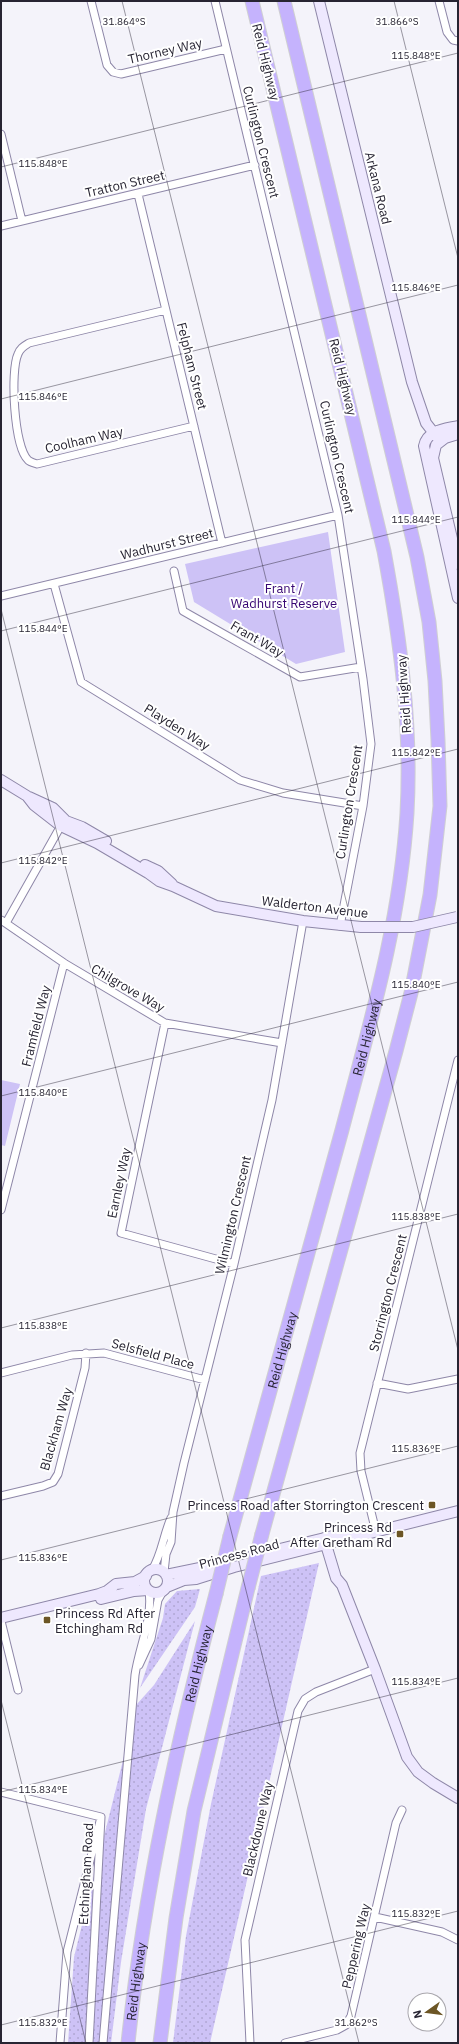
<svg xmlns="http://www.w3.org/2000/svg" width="459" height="2044" viewBox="0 0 459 2044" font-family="'IBM Plex Sans',sans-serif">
<defs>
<pattern id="grass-dots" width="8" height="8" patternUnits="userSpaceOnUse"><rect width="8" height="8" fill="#cdc2f6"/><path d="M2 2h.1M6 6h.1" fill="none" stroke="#b0a7d3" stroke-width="1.8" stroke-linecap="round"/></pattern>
</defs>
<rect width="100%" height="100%" fill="#f4f3fa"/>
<!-- grass -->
<path fill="url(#grass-dots)" d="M319,1563L210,2043H173L186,1936L211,1804L261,1576Z
M200,1589L195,1607L140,1688L163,1618L165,1604L177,1591Z
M195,1621L146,1809L121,1962L111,2043H68L74,1957L137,1704L154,1685Z"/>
<!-- green -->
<path fill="#cdc2f6" d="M328,532L345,652L296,664L194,602L185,564Z
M1,1080L20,1084L5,1146L1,1145Z"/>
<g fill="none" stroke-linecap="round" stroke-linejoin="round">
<!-- street casing -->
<g stroke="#8e87a8" stroke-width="9">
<path id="street" d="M91,1L107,65L113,72L121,74L226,49
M215,1L338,515L363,679L371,744L363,806L340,926
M439,1L447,32L453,40L458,41
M1,134L22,221
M138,194L222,543
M1,226L255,165
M166,310L29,343C24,346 20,348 18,354C10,371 14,447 28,460C30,462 34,463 37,464L194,426
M174,571L183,611L300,677L361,667
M54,584L81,682L240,780L283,793L363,806
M1,596L338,515
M1,920L64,963L165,1023L282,1043
M6,923L63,822
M165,1023L121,1233L234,1264
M1,1210L64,963
M1,1373L72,1355L104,1353L205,1380
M377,1383L408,1389L458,1379
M1,1496L43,1486L53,1482L58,1474L85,1368L86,1353
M376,1532L361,1471L360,1453L458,1060
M152,1570C162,1554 163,1536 171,1518
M164,1572L166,1554L171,1542L173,1512L184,1463L234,1264L272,1100L303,921
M1,1621L18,1690
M139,1665L151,1639L158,1600L163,1591
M1,1792L101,1817
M375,1917L442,1932L458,1940
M60,2043L67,1952L101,1817L89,2043
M103,2043L135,1675C139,1647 153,1619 149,1591
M250,2043L245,1940L298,1711L305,1699L316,1692L375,1669
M285,2043L337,2030L346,2025L351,2016L396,1823L402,1810"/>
</g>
<!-- secondary casing -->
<g stroke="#8e87a8" stroke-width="12">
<path id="secondary" d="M319,1L412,382L426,423L440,441
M458,426C445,429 427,430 424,446L458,598
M458,434L445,438L436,445L433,458L458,564
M1,780L27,796L34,805L61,826L97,843L148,873L159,881L173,886L216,906L303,921L361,927
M29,797L53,808L66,821L82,827L106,841
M145,865L158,871L172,884
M324,1538L336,1578L342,1585L375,1669L407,1757L418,1772L433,1783L458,1798
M252,1556L349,1532
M144 1581a12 12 0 1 1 24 0a12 12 0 1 1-24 0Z
M166,1575L229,1562
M167,1587L184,1580L196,1579L234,1567L458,1511
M101,1599L134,1591L148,1590
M1,1618L99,1594L107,1591L116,1584L135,1582L146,1576"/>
</g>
<!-- highway casing -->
<g stroke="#cfcfd2" stroke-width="15">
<g id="highway">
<path d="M262,1534L396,1051L411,993L430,895L440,806L438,740L435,681L429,622L417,557L284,1"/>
<path id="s1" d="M230,1536C268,1400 306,1265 342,1130C370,1023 400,924 407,813C412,725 400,638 384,551L252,1"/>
<path id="s2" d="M128,2043C144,1891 177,1742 216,1594"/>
<path d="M160,2043L176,1918L194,1811L248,1588"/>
</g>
</g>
<!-- street -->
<use href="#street" stroke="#fff" stroke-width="7"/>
<!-- secondary -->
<use href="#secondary" stroke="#eee8fe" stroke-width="10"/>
<!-- highway -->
<use href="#highway" stroke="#c5b3fd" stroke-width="13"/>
<!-- secondary-bridge casing -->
<g stroke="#8e87a8" stroke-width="12" stroke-linecap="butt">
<path id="secondary-bridge" d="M361,927H413L457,917"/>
</g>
<!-- highway-bridge casing -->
<g stroke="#cfcfd2" stroke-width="15" stroke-linecap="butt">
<path id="highway-bridge" d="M248,1588L262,1534
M216,1594L230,1536"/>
</g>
<!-- secondary-bridge -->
<use href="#secondary-bridge" stroke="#eee8fe" stroke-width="10"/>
<!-- highway-bridge -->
<use href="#highway-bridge" stroke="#c5b3fd" stroke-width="13"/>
</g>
<!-- ticks -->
<path fill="none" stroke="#272432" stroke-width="1" stroke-opacity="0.45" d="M122,1L458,1350M394,1L458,258M1,167L458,53M1,399L458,285M1,609L359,2043M1,631L458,517M1,863L458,749M1,1096L458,982M1,1328L458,1214M1,1560L458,1446M1,1700L86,2043M1,1792L458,1678M1,2025L458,1911"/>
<!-- markers -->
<g fill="#6c5625" stroke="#fff" stroke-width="1.5">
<rect x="428" y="1501" width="8" height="8" rx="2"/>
<rect x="396" y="1530" width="8" height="8" rx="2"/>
<rect x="43" y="1616" width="8" height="8" rx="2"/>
</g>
<g text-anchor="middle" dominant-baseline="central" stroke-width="4" stroke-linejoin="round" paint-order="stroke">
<!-- street labels -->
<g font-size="13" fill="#272432" stroke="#fff">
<text transform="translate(165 51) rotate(-13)">Thorney Way</text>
<text transform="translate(266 62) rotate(76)">Reid Highway</text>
<text transform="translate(261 142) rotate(76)">Curlington Crescent</text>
<text transform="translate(125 184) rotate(-13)">Tratton Street</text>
<text transform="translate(378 188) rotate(76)">Arkana Road</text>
<text transform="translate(192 366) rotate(76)">Felpham Street</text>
<text transform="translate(343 377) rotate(76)">Reid Highway</text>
<text transform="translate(84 440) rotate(-13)">Coolham Way</text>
<text transform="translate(337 457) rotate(77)">Curlington Crescent</text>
<text transform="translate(167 544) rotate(-14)">Wadhurst Street</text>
<text transform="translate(257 639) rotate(30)">Frant Way</text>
<text transform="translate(404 694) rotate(-94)">Reid Highway</text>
<text transform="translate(177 727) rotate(32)">Playden Way</text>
<text transform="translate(349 802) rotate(-81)">Curlington Crescent</text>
<text transform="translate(315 907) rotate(7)">Walderton Avenue</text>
<text transform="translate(128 988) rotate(30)">Chilgrove Way</text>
<text transform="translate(36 1026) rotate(-76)">Framfield Way</text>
<text stroke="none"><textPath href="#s1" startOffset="517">Reid Highway</textPath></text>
<text transform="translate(119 1183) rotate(-78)">Earnley Way</text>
<text transform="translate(233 1215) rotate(-77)">Wilmington Crescent</text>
<text transform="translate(388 1293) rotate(-76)">Storrington Crescent</text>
<text stroke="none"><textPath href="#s1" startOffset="193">Reid Highway</textPath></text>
<text transform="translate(153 1354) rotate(15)">Selsfield Place</text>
<text transform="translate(56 1429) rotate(-74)">Blackham Way</text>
<text transform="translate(239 1554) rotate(-15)">Princess Road</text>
<text stroke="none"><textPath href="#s2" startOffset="386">Reid Highway</textPath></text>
<text transform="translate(258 1829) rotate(-77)">Blackdoune Way</text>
<text transform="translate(86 1874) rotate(-87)">Etchingham Road</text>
<text transform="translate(356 1946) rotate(-77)">Peppering Way</text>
<text stroke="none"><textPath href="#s2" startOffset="62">Reid Highway</textPath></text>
</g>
<!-- park labels -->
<g font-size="13" fill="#380673" stroke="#fff">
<text x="284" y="588">Frant /<tspan x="284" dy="15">Wadhurst Reserve</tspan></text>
</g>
<!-- poi labels -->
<g font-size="13" fill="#272432" stroke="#fff" text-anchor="end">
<text x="424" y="1505">Princess Road after Storrington Crescent</text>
<text x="392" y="1527">Princess Rd<tspan x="392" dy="15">After Gretham Rd</tspan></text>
<text x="55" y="1613" text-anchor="start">Princess Rd After<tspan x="55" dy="15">Etchingham Rd</tspan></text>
</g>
</g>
<g font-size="10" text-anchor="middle" fill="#272432" stroke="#fff" stroke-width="4" stroke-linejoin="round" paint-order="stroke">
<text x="124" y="25">31.864°S</text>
<text x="397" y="25">31.866°S</text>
<text x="416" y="59">115.848°E</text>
<text x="43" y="167">115.848°E</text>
<text x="416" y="291">115.846°E</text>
<text x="43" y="400">115.846°E</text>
<text x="416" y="523">115.844°E</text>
<text x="43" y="632">115.844°E</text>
<text x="416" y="756">115.842°E</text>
<text x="43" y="864">115.842°E</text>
<text x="416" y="988">115.840°E</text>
<text x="43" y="1096">115.840°E</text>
<text x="416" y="1220">115.838°E</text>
<text x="43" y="1329">115.838°E</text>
<text x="416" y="1452">115.836°E</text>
<text x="43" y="1561">115.836°E</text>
<text x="416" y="1685">115.834°E</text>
<text x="43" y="1793">115.834°E</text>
<text x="416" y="1917">115.832°E</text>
<text x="43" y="2026">115.832°E</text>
<text x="356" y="2026">31.862°S</text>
</g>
<!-- border -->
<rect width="459" height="2044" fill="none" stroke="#272432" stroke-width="4"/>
<!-- north arrow -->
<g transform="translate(427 2012) rotate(256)"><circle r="19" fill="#ffffff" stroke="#a9a7ad"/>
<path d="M0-3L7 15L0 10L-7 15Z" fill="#6c5625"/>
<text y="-6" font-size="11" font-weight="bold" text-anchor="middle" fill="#272432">N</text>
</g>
</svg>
